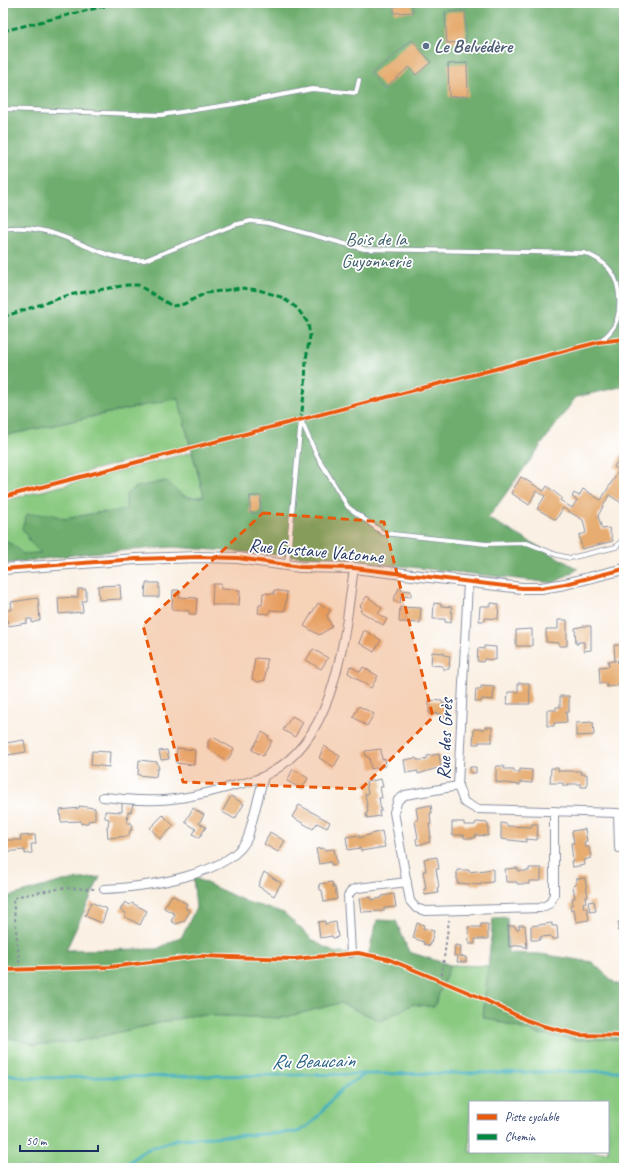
<svg xmlns="http://www.w3.org/2000/svg" width="627" height="1171" viewBox="0 0 627 1171" font-family="Caveat,sans-serif">
<rect width="100%" height="100%" fill="#fff"/>
<filter id="ink" filterUnits="userSpaceOnUse"><feTurbulence type="fractalNoise" baseFrequency=".025" numOctaves="2"/><feDisplacementMap in="SourceGraphic" scale="8" xChannelSelector="R" yChannelSelector="G"/><feConvolveMatrix kernelMatrix="1 2 1 2 8 2 1 2 1" color-interpolation-filters="sRGB"/></filter>
<filter id="wash" filterUnits="userSpaceOnUse"><feTurbulence type="fractalNoise" baseFrequency=".012" numOctaves="4" result="noise"/><feDisplacementMap in="SourceGraphic" scale="16" xChannelSelector="R" yChannelSelector="G"/><feGaussianBlur stdDeviation="0.9" result="paint"/><feColorMatrix in="noise" values="0 0 0 0 0 0 0 0 0 0 0 0 0 0 0 0 0 1.4 0 .05"/><feComposite in="paint" operator="in"/></filter>
<g filter="url(#wash)">
<rect width="100%" height="100%" fill="#faf0e3"/>
<!-- green -->
<path fill="#89c980" stroke="#527c6f" fill-rule="evenodd" d="M178,398L190,445L3,493V436Z
M192,452L204,496C183,500 181,494 166,481L137,487L127,494V509L109,514L103,512L90,514L66,519L50,514L31,543L41,553L23,554L15,546L3,544V501Z
M450,965L488,966L483,1017L539,1034L577,1040L624,1039V1168H3V1036L36,1045L80,1041L195,1015L282,1018L340,1003L381,1021L413,1004L434,1007ZM470,1102H608V1152H470Z"/>
<!-- forest -->
<path fill="#6ead6e" stroke="#446e66" d="M3,3H624V386L576,397L488,518L578,569L554,583L338,559L173,547L89,553L3,564V544L7,542L15,546L23,554L41,553L31,543L22,528L27,514H50L66,519L90,514L103,512L109,513L126,509V494L137,487L166,481C180,493 183,501 204,496L178,398L3,436Z
M100,877L66,950L157,949L182,936L196,908L193,877L247,902L284,913L314,941L333,952L368,956L377,920L396,921L409,952L450,965L434,1007L413,1004L381,1021L340,1003L282,1018L195,1015L80,1041L36,1045L3,1036V898L63,881Z
M507,917L508,953L540,954L592,962L616,984L624,985V1039L577,1040L539,1034L483,1017L493,918Z"/>
<g fill="none" stroke-linecap="round" stroke-linejoin="round">
<!-- stream -->
<path stroke="#41afbd" stroke-width="3" d="M3,1073L27,1078L624,1071
M123,1168L143,1151L177,1139L298,1132C318,1121 320,1112 335,1096C344,1086 355,1080 366,1074"/>
</g>
<g id="blocks">
<!-- building -->
<path fill="#e6ac6f" d="M412,3L413,12L394,13V5Z
M465,11L466,42L447,43L445,12Z
M412,40L431,62L416,75L409,67L385,88L372,74Z
M467,63L468,96L449,97L448,64Z
M624,450V471L620,477L624,479V501L623,504L609,495L598,516L602,529L609,528L613,541L582,549L579,535L586,533L583,520L563,508L556,520L537,509L545,496L536,491L529,505L511,493L521,477L544,491L547,486L562,498L560,500L572,508L577,500L572,497L574,493L579,496L583,489L601,500L619,470L614,467Z
M250,496H261L260,513H250Z
M146,583H159V597H145Z
M213,584H221V589L240,590L239,605H212Z
M120,585L121,599L99,600L98,586Z
M399,588H402L401,590L411,591V597L401,596L400,603L393,601Z
M78,589H86V601H82L83,612L59,614L58,598L78,597Z
M173,590H179V597L197,598L196,614H189V611L172,610Z
M274,590L287,592L285,611L270,610L269,614L258,613L259,605H262L263,593L274,594Z
M367,596L382,608L378,614L387,619L383,625L360,611L362,607L360,606Z
M38,598L40,620L32,623V619H27V623L8,626L6,610H12L11,602Z
M318,603L330,610L327,616L332,627L319,635L304,626Z
M434,603L441,604V606L452,607L451,623L445,622V619H433Z
M491,603L499,604L498,619L485,618V621H479L480,606H491Z
M400,607L421,608L420,623L399,622Z
M558,620H567V646H559V643L546,642V629H558Z
M584,626H591V650L584,651V642H578V644H576L575,628Z
M532,629V646H516V630Z
M364,630L381,640L374,652L359,643Z
M614,645H624V660H617L618,663H622L624,665V685L607,687L606,683L600,684L599,667L609,666L608,661H615Z
M484,646L496,647V660L484,659L483,662L477,661L478,648L484,649Z
M313,649L328,658L321,669L306,660Z
M432,652L444,653V655L450,656L449,669H443V666L431,665Z
M255,658L267,659L265,680L258,682L252,679Z
M350,666L360,672L363,667L378,676L371,688L348,673Z
M518,683H529L530,704H507L508,692H518Z
M481,686L494,687L493,700L482,699L481,702L475,701L476,689H481Z
M560,696H569V712H566L567,722L554,723V726H547V710H556V707H560Z
M429,700L442,701V703L447,704L446,717L441,716V714L429,713Z
M359,706L374,714L367,726L353,717Z
M292,716L303,722L295,737L283,730Z
M593,722L594,735L576,736V723Z
M485,727H492V742H479V744H473L474,729H485Z
M262,732L269,736L268,739L272,741L263,756L252,750Z
M213,737L234,749L227,761L208,748V741Z
M24,740L26,752L8,755L6,743Z
M324,746L340,756L334,767L319,758Z
M177,748L195,750L194,765L176,763Z
M381,749L382,760L385,759L386,766L371,769L369,757H366L365,751Z
M167,750L169,759L161,760L159,751Z
M92,751L110,752L109,767L91,765Z
M439,754L441,767L418,774V771L406,773L404,760L416,758L417,760H422L427,759V756Z
M139,760L157,762L159,769H157L156,777L138,775Z
M496,766H504V769H514V772H520V769L532,770V783L520,782V785L496,782Z
M470,767H476V773H470Z
M551,768H558V771H581V774H587V787H581V784H569V786H563V783H550Z
M293,769L308,778L302,789L287,781Z
M381,779L383,787H380L382,798H379L381,811H379L380,816L367,818L366,813L368,812L365,794H368L366,782Z
M231,796L244,804L235,819L222,812Z
M122,803L133,804L131,812H128L127,823H131L132,830H130L129,836L108,838L107,826H108L109,819L105,818V811L122,812Z
M299,805L330,822L327,828L317,823L313,829L292,817Z
M431,805L432,813H430L431,824H429L431,837H429L430,842L417,845L416,839L418,838L415,821L418,820L416,808Z
M79,806L95,808V820L88,821V823L81,824V821L61,822L60,810L79,808Z
M193,808L204,815L199,823L206,827L199,838L193,834L196,829L185,822Z
M163,815L174,826L160,839L150,828Z
M452,822H464V825H475L476,822L488,823V836L475,835V838H464V835H452Z
M501,823L507,824V826L531,827L532,824H538L537,840L526,839V842L501,839Z
M585,829L587,841L584,842L585,847H589L591,858L584,860L585,865L572,867L571,861H573L571,843H574L572,831Z
M382,831L385,847L361,851L360,848L348,850L346,837L359,835V838Z
M270,832L285,841L278,852L264,844Z
M35,835L36,844H31L32,853L25,854V850L3,852V840H21L20,836Z
M323,848L324,850L334,849L337,864L331,865V862L319,864L316,849Z
M437,857L439,869H436L439,887L437,888L438,893L425,895L424,889H426L423,871H426L424,859Z
M518,868V871H529V868H541V881H529V884H517V882H506L505,869Z
M493,869V882L481,883V885L457,883V870H469V872Z
M264,872L281,883L274,896L258,886Z
M585,878L588,897H585L586,902L583,903L584,908H587L589,920L576,922L574,909L571,910L570,905L573,904L572,898H575L573,886L576,885V879Z
M332,882L333,887H335L337,899L324,902L322,890H320L319,884Z
M394,894L396,907L384,908V911L361,912L359,899L371,897V900L382,898V896Z
M172,895L187,904L185,908L190,911L184,921L176,924L171,921L175,914L164,908Z
M594,901L596,911L590,912L588,902Z
M91,902L107,909L102,923L85,916Z
M125,902L130,905L132,903L147,911L140,925L124,916L126,913L120,910Z
M624,920V935L617,930L619,928L618,922Z
M325,921V924L336,922L338,937L333,938L332,936L320,938L318,922Z
M417,923L424,925L423,928L434,931L430,946L424,944V942L413,938Z
M552,923V926H557L558,939H552L551,936L540,937V940H531V926Z
M481,924H488V939H475V944H469L468,927H481Z
M519,925H525L527,948L521,945L509,947L508,926H515L516,929H519Z
M455,945L461,946L460,956L466,957V962H457L458,956H454Z"/>
</g>
</g>
<g filter="url(#ink)">
<use href="#blocks" fill-opacity="0" stroke="#8a90a0" stroke-width="1"/>
<g fill="none" stroke-linecap="round" stroke-linejoin="round">
<!-- service casing -->
<g stroke="#8a90a0" stroke-width="5.5">
<path id="service" d="M3,109L161,115L234,104L312,89L356,93L359,80
M3,229C60,220 96,263 145,260L234,225L251,221L268,223L364,249L585,253C595,257 603,261 610,270C622,285 623,318 610,332C604,339 597,343 589,345L3,497
M301,420L317,456L348,507L383,533L486,544L527,543L557,555L570,558L616,547L624,538
M287,565L301,420"/>
</g>
<!-- minor casing -->
<g stroke="#8a90a0" stroke-width="10">
<path id="minor" d="M468,582L458,786L464,802L476,809L618,813L619,848
M458,786L405,795L398,800L394,812L410,901L416,908L425,911L540,908L549,904L554,895V811
M103,797C116,798 129,800 142,800C170,802 199,795 226,788C238,784 252,782 264,776C337,742 344,638 354,568
M104,889C141,888 233,875 248,837L264,776
M351,953L348,896L352,890L358,888L407,882"/>
</g>
<!-- tertiary casing -->
<g stroke="#8a90a0" stroke-width="12">
<path id="tertiary" d="M3,569L136,559L200,557L238,558L300,567L354,568L522,588H541L565,584L624,569"/>
</g>
<!-- path -->
<path stroke="#8a90a0" stroke-width="2" stroke-dasharray="3 3" stroke-linecap="butt" d="M20,969L13,899L19,896L63,888L96,889
M441,981L449,920"/>
<!-- service -->
<use href="#service" stroke="#fff" stroke-width="4"/>
<!-- minor -->
<use href="#minor" stroke="#fff" stroke-width="8"/>
<!-- tertiary -->
<use href="#tertiary" stroke="#fff" stroke-width="10"/>
<!-- quiet -->
<path stroke="#00873e" stroke-width="3" stroke-dasharray="6 3" stroke-linecap="butt" d="M3,31L117,3
M3,317L69,295L127,285H138L172,306L184,304L206,293L241,288L259,290L281,297L297,308L308,323L310,336L306,359L305,385L301,420"/>
<!-- cycleway casing -->
<g stroke="#fff" stroke-width="6">
<path id="cycleway" d="M3,497L599,342L624,339
M3,569L136,559L200,557L238,558L300,567L354,568L522,588H541L565,584L624,569
M3,970L110,967L200,956L294,959L358,953L388,959L477,996L526,1020L543,1026L579,1035L624,1036"/>
</g>
<!-- cycleway -->
<use href="#cycleway" stroke="#e8590c" stroke-width="4"/>
</g>
</g>
<!-- marked area -->
<path fill="#e8590c" fill-opacity="0.2" stroke="#e8590c" stroke-width="3" stroke-dasharray="8 5" stroke-linejoin="round" d="M263,513L384,522L433,717L361,789L183,782L143,625Z"/>
<!-- markers -->
<circle fill="#5c6f8a" stroke="#fff" stroke-width="1.5" cx="426" cy="46" r="4"/>
<g text-anchor="middle" dominant-baseline="central" stroke-width="3.5" stroke-linejoin="round" paint-order="stroke">
<!-- service labels -->
<g font-size="19" font-weight="bold" fill="#4e5e75" stroke="#fff" text-anchor="start">
<text x="434" y="46">Le Belvédère</text>
</g>
<!-- park labels -->
<g font-size="19" fill="#3c5d68" stroke="#fff">
<text x="376" y="239">Bois de la<tspan x="376" dy="22">Guyonnerie</tspan></text>
</g>
<!-- street labels -->
<g font-size="19" fill="#1b2f5e" stroke="#fff">
<text transform="translate(316 551) rotate(5)">Rue Gustave Vatonne</text>
<text transform="translate(445 739) rotate(-88)">Rue des Grès</text>
</g>
<!-- water labels -->
<g font-size="20" font-style="italic" fill="#2a6284" stroke="#fff">
<text transform="translate(313 1061) rotate(-1)">Ru Beaucain</text>
</g>
</g>
<!-- margin -->
<rect width="627" height="1171" fill="none" stroke="#fff" stroke-width="16"/>
<!-- legend -->
<rect x="469" y="1101" width="140" height="52" fill="#ffffff" stroke="#a4acbf"/>
<rect x="477" y="1114" width="20" height="6" fill="#e8590c" stroke="#a4acbf"/>
<text x="505" y="1121" font-size="12" fill="#1b2f5e">Piste cyclable</text>
<rect x="477" y="1134" width="20" height="6" fill="#00873e" stroke="#a4acbf"/>
<text x="505" y="1141" font-size="12" fill="#1b2f5e">Chemin</text>
<!-- scale -->
<path d="M20 1145v6h78v-6" fill="none" stroke="#1b2f5e" stroke-width="2"/>
<text x="26" y="1145" font-size="12" fill="#1b2f5e" stroke="#ffffff" stroke-width="3" paint-order="stroke">50 m</text>
</svg>
